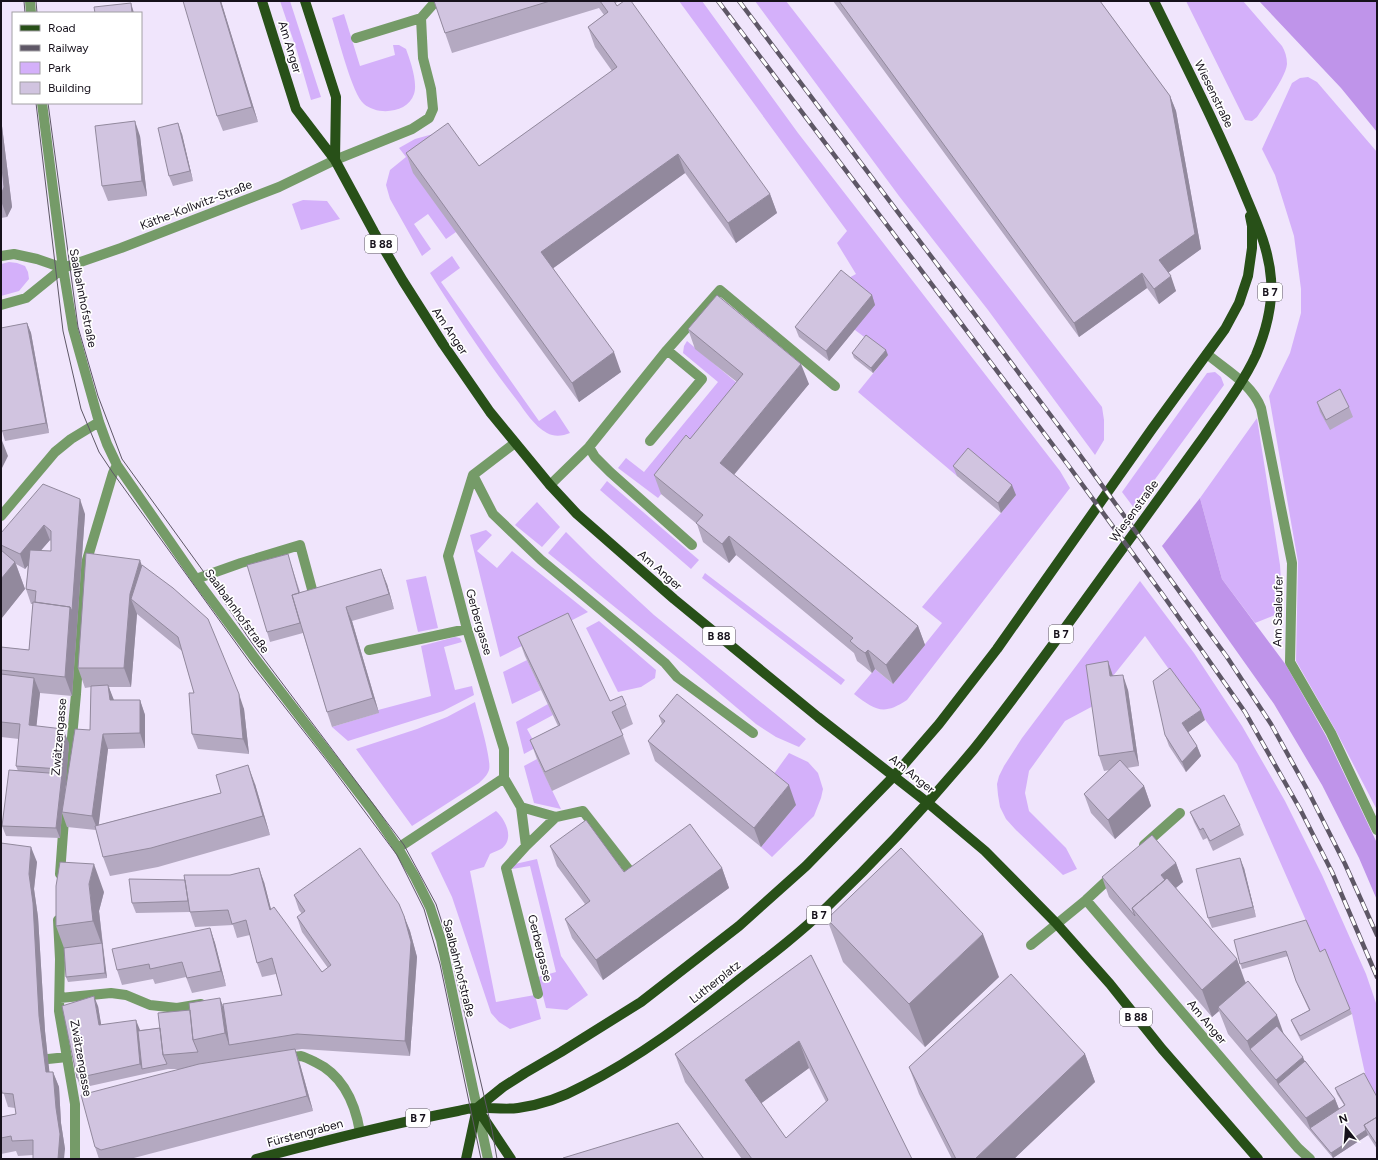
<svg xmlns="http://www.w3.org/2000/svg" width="1378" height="1160" viewBox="0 0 1378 1160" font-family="Figtree,sans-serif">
<rect width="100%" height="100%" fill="#f0e5fc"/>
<!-- green -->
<path fill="#d4b0fa" d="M280,1H290L321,97L311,100L297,51Z
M679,1H702L798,133L1060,471L1070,488L907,700C883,716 875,710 854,694L875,669L893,684L942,623L922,607L1016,495L957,476L858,392L888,355L855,330L845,280L856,274L837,243L847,231Z
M755,1H786L1102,407L1104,420V440L1095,455L988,310L899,196Z
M1186,1H1243L1282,46C1285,51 1287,57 1287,64C1286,77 1265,105 1257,117L1252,121L1245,120Z
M344,14L360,66L395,55L393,45H399L406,49C410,60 418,82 414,94C408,113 378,116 364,104C352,94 338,36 332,18Z
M1308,77L1317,82L1377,152V810L1336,731L1296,661L1298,562L1269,396L1290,353L1301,313V289L1294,236L1275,175L1262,149L1292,83L1300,78Z
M444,129L456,232L446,239L428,214L414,224L431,249L422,256L390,199L386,185L390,170L406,157L399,148L415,139L433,134Z
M303,200L327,201L340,219L301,230L292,204Z
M452,256L460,268L441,282L539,421L555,410L570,433C563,436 554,437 547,433C534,426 525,411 516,399C485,359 457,316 430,273Z
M9,262L17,263L25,266L28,272L29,279L19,291L1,296V264Z
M687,341L750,394L693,455L658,498L618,468L626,458L644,472L718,382L683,353L684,346Z
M1215,372L1221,377L1224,385L1134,508L1122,492L1207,373Z
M1257,418L1280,565L1283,612L1255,623L1222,579L1200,498Z
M607,481L699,560L691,569L600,490Z
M537,502L560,527L542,547L515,525Z
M486,530L492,535L477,551L497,568L512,551L588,612L500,657L470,535Z
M566,532L592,558L654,615L806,739L799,747L776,737L756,724L684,663L548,553Z
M705,573L845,680L841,685L702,578Z
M426,576L438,628L418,632L406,580Z
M1140,581L1194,653L1242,726L1285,801L1322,875L1366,974L1377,1006V1099L1366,1078L1352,1014L1327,955L1322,957L1237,764L1145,636L1113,676L1095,705L1065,721L1029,771L1025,793L1029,811L1066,848L1077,869L1063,875L1015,829L1006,819L1000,807L998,795L997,784L999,776L1004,766L1022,738Z
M599,621L656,670L655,678L641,687L618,692L586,628Z
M455,637L460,638L462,642L444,647L455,690L472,686L474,695L443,711L348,741L332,727L378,713V710L431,696L421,646Z
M527,660L541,690L512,704L503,672Z
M475,702C478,715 492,760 489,770C487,776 483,779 479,783L412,826L356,749L417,729L447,717Z
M548,704L553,715L527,729L537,747L524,754L516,722Z
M789,753L808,762L818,773L823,789L821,798L814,816L772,857L761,847L796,805L768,782Z
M537,759L561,809L534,803L524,766Z
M496,811C506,820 515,839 501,849C498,851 493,852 490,854L484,867L470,871L496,1002L535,995L541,1019L510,1029L499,1022L491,1013L452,897L431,853Z
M537,859L561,956L588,995L567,1010L546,1008L538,977L556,972L530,866L512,869L515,864Z"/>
<!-- forest -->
<path fill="#bf94ea" d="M1259,1H1377V132L1341,88Z
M1200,498L1222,579L1286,665L1326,736L1377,843V900L1359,858L1322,785L1274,704L1162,546Z"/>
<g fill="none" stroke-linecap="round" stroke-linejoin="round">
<!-- minor -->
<path stroke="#759b68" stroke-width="10" d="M30,1L31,13
M356,38L421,18L436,1
M42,103L63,268L73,329L99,422L107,444L117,465L196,579L254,657L372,810L398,848L415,877L430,907L441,940L488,1159
M1,256L14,254L37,259L63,268
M1,305L26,298L63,268L121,248L279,187L335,160L412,129L429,118L433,109L431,89L423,58L421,18
M1207,354C1226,370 1252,384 1261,408L1292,563L1290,662L1331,733L1377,830
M650,441L702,379L667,350
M589,447L595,457L610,472L692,545
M473,475L493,514L541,560L665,663L677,677L753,733
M473,475L515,443
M550,485L589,447L667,350L720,290L835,386
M1,516L55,452L71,439L99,422
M196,579L241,563L300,545L313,593
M369,650L467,629
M504,778L521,807L526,846L506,868L538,994
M68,781L76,694L84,570L113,473L117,465
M521,807L556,817L583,811L633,875L637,876
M1144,845L1180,813
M526,846L556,817
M398,848L504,778V749L467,629L448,556L473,475
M60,874L65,806
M1086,900L1298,1148L1310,1159
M58,920L60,959L59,1011L75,1104V1159
M1031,945L1086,900L1114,874
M60,998L111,993L126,995L150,1005L177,1008L201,1004
M48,1059L67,1057
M285,1059C290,1058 296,1056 301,1056C305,1057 311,1060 315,1062C343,1075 355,1103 360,1132"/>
<!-- major -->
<path stroke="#285018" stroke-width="10" d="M262,1L296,109L335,160L374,232L403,281L443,344L490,412L550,485L577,514L674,599L818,717L928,803L985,851L1056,923L1110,984L1162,1049L1258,1159
M305,1L336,97L335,160
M477,1108L503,1087L525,1073L561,1052L641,1002L739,926L806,866L894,776L939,724L997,649L1152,429L1225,329L1239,303L1248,276L1252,248V226L1250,216
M477,1108L511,1159
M256,1159C323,1141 390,1124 458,1111C464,1110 469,1108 475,1108C489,1107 504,1110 518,1108C541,1105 563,1097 583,1086C640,1057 691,1018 740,979C770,956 800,933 827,907C879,857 928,804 974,749C1030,679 1081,605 1134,533C1158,500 1181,468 1205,435C1223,409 1243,383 1256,355C1266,331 1273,305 1271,279C1269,250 1257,223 1246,197C1219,130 1186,66 1154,1
M466,1159L477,1108"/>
<!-- tram -->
<path stroke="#5e5766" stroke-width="1" d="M24,1L25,13
M36,1L37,13
M36,103L63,331L81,409L99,452L113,473L251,664L327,761L397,855L424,909L440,964L481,1159
M48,103L78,327L98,396L122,459L206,575L252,643L404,845L436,904L447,938L492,1130L497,1159"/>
<!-- rail casing -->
<g stroke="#5e5766" stroke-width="4.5">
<path id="rail" d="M718,1L1068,465L1163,595L1245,712L1300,809L1332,872L1377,977
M739,1L1061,429L1227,657L1271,724L1308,791L1345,864L1377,935"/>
</g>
<!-- rail -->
<use href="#rail" stroke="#fff" stroke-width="3" stroke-dasharray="9" stroke-linecap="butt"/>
</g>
<!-- wall -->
<path fill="#b4a9c1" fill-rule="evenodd" d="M221,1L258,122L223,131L217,116Z
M434,1H621L615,3L770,194L777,213L736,243L685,173L553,268L621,372L579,402L413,173L406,153L479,166L612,71L595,47L588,27L604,15L599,8L452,53Z
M833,1H1100L1170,96L1176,111L1201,249L1168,273L1176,291L1159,304L1147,288L1079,337Z
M1,118L12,207L7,217L1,218Z
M182,134L193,181L173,186L169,176Z
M140,136L147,196L108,201L102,186Z
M872,295L875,305L829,361L799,337L795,327Z
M27,323L31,333L49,433L5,441L2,431Z
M688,329L809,384L734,475L918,626L925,645L893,684L875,669L872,673L865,667L857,661L854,653L736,555L729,563L703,542L697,524L661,494L654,475L690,439L737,382L695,349Z
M852,353L888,355L873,373L854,358Z
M1317,402L1349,407L1353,417L1330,430L1320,412Z
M953,466L1016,495L1001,513L957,476Z
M85,514L72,696L40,693L36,726L69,743L64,799L90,730L91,687L85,688L78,668L142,565L244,709L249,754L198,749L192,734L194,693L182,651L137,614L131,687H109L113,700H140L145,715V748L108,749L98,825L255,784L270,835L158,867L110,876L103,857L96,830L67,827L62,813L60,838L6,836L2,826L18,771L16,766L19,739L1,737V647L29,650L33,604H31L26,589L28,565L25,569L16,564L25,589L1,619V533ZM50,540L51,541V551H40Z
M291,564L300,592L387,584L394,609L352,621L379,713L332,727L327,712L303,633L270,642L267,632Z
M518,637L610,701L626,705L633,724L621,730L630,754L552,791L537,759L530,740L558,726L525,656Z
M1113,676L1128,690L1139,766L1127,768L1144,786L1151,806L1115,839L1091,813L1084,794L1110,770L1104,771L1099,756Z
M659,716L796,805L761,847L655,761L648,741L662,724Z
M1205,720L1188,732L1197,746L1201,756L1186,772L1169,746L1165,735Z
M1190,812L1240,825L1244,835L1213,851L1207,838L1203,840L1194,822Z
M1,843L37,862L34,889L38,917L45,1031L49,1072H53L59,1087L61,1123L65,1149L33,1155L18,1156L16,1151L1,1154V1117L16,1114L15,1108L8,1107L2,1088H1Z
M550,846L624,872L722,868L729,888L603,980L572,938L565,919L585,904L557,866Z
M1176,863L1183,882L1176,888L1285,1035L1305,1061L1335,1099L1339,1109L1344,1105L1337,1094L1335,1088L1377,1097V1149L1368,1135L1333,1158L1228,1034L1219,1011L1212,1017L1109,897L1102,877Z
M1244,868L1256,917L1212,928L1208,918Z
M264,882L271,909L322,972L328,968L302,932L297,917L302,914L299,910L294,895L404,916L410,931L417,957L410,1056L302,1049L295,1050L300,1064L313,1111L130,1159H99L95,1147L183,1069H168L144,1074L81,1088L77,1078L98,1006L101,1025L140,1030L160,1028L224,1010L282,995L276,974L262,977L257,963L250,935L237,938L233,925L195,927L190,912L136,913L132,903Z
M104,892L99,911L107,978L68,982L66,977L64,948L56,926Z
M827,919L999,977L925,1047L843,962Z
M210,928L215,943L226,986L192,993L186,977L155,984L153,979L122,985L117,970Z
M1234,940L1320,952L1350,1009L1352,1014L1301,1041L1293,1025L1291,1020L1309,1010L1298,986L1288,956L1242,969Z
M811,955L912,1159H742L685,1082L675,1054ZM809,1068L826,1102L786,1138L761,1103Z
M1085,1054L1095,1082L1014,1159H952L919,1094L909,1067Z"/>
<!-- shaded-wall -->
<path fill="#92899d" d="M220,1H221L258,122L252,107Z
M131,3L134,13H132Z
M1170,96L1176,111L1201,249L1165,275L1159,260Z
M1,118L12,207L7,217L1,201Z
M135,121L140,136L147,196L142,181Z
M178,123L182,134L193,181L190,171Z
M678,154L685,173L548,272L541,252Z
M770,194L777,213L736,243L728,223Z
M1142,273L1147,288L1079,337L1074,323Z
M1171,276L1176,291L1159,304L1154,289Z
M872,295L875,305L829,361L826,351Z
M27,323L31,333L49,433L46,423Z
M886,350L888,355L873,373L871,368Z
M614,352L621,372L579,402L572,383Z
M801,364L809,384L727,483L720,463Z
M1,438L8,456L1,470Z
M1012,485L1016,495L1001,513L998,503Z
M80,499L85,514L72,696L65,677L70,607Z
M44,525L50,540L25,569L20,554Z
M729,536L736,555L729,563L722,544Z
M140,560L147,580L131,599L137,614L131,687L124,668L130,594Z
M15,562L25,589L1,619V579Z
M381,569L387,584L394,609L389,594Z
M346,607L352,621L379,713L373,698Z
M918,626L925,645L893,684L886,665Z
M868,650L875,669L872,673L865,653Z
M1108,661L1113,676H1110Z
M1123,675L1128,690L1139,766L1134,751Z
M34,678L40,693L35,740L29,725Z
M108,685L114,700H110Z
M239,694L244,709L249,754L243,739Z
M140,700L145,715V748L140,733Z
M1201,710L1205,720L1186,734L1182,723Z
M63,729L69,743L66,784L63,812H62V813L60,838L56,828L62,774L60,769Z
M103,734L108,749L98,831L92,816Z
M1197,746L1201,756L1186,772L1182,762Z
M248,765L255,784L270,835L263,816Z
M789,785L796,805L761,847L754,828Z
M1144,786L1151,806L1115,839L1108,820Z
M31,847L37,862L34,889L38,917L45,1031L51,1086L46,1072L39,1016L29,874Z
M1240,858L1244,868L1256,917L1253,907Z
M1176,863L1183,882L1172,891L1161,875Z
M94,864L104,892L99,911L103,948L93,921L89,884Z
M259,868L264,882L275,925L270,910Z
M722,868L729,888L603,980L596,960Z
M404,916L410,931L417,957L410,1056L405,1041Z
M210,928L215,943L226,986L221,971Z
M983,934L999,977L925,1047L909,1004Z
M102,943L103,948L107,978L105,973Z
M1237,959L1247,987L1218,1007L1219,1011L1212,1017L1202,990Z
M94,996L98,1006L103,1035L99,1025Z
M220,998L230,1026L229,1045L225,1033Z
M1277,1015L1287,1043L1250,1049L1247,1041Z
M136,1020L140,1030L142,1069L140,1064Z
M799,1041L809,1068L755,1108L745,1080Z
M295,1049L300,1064L313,1111L307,1096Z
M1085,1054L1095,1082L1014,1159H975Z
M1303,1057L1310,1076L1278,1084L1276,1080Z
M53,1072L59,1087L61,1123L65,1149L64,1159H58L56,1108Z
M1335,1099L1341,1114L1310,1128L1306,1118Z
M1366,1130L1368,1135L1333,1158L1331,1153Z"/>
<!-- building -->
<path fill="#d1c4e0" stroke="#92899d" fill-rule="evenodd" d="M183,1H220L252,107L217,116Z
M434,1H550L445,33Z
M600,1H614L617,6L624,1H631L770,194L728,223L678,154L541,252L614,352L572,383L406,153L448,123L479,166L617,67L588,27L608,12Z
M839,1H1100L1170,96L1195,234L1159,260L1171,276L1154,289L1142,273L1074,323Z
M131,3L132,13H95L94,7Z
M135,121L142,181L102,186L95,126Z
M178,123L190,171L169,176L158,128Z
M1,158L4,187L1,195Z
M841,270L872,295L826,351L795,327Z
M717,295L801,364L720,463L918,626L886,665L868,650L865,653L858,648L850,641L853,638L729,536L722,544L696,523L703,515L654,475L686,435L690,439L743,374L688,329Z
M27,323L46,423L2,431L1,428V328Z
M866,335L886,350L871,368L852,353Z
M1340,389L1349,407L1326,420L1317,402Z
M968,448L1012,485L998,503L953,466Z
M43,484L80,499L72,611L70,607L35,602L36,591L26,589L30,550L51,551V531L44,525L20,554L1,545V533Z
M1,550L15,562L1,579Z
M86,553L140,560L130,594L124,668H78Z
M288,554L299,593L292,595L300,623L267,632L247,565Z
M142,565L173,588L208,619L239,694L243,739L192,734L189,693H194L178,637L131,599Z
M381,569L389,594L346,607L373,698L327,712L292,595Z
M33,602L70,607L65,677L1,670V647L29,650Z
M568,613L610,701L622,696L626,705L612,712L623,735L545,772L530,740L560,725L518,637Z
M1108,661L1110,676L1123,675L1134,751L1099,756L1086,665Z
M1170,668L1201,710L1182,723L1197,746L1182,762L1165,735L1153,681Z
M1,674L34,678L29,725L63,729L60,769L16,766L20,724L1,722Z
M108,685L110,700H140V733L103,734L92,816L62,812L75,729L90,730L91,686Z
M677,694L789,785L754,828L648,741L665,721L659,716Z
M1120,760L1144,786L1108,820L1084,794Z
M248,765L263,816L151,848L103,857L95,826L221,793L216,775Z
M9,770L62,774L56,828L2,826Z
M1224,795L1240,825L1210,841L1203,828L1200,830L1190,812Z
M586,820L624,872L690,824L722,868L596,960L565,919L590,901L550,846Z
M1152,835L1176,863L1161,875L1165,880L1132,908L1135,916L1102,877Z
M1,843L31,847L29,874L33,903L39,1016L46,1072H53L56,1108L60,1134L58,1159H33V1140L12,1141L11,1136L1,1138V1117L16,1114L13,1094L2,1093L1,1086Z
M360,848L399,904L404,916L411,942L405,1041L297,1034L229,1045L223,1004L282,995L272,958L257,963L246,920L232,924L228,910L190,912L184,875H230L259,868L270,910L274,907L322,972L331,965L297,917L305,911L294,895Z
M901,848L983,934L909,1004L827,919Z
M1240,858L1253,907L1208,918L1196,869Z
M60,862L94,864L89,884L93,921L56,926V886Z
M1167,878L1237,959L1202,990L1132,908Z
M129,879L185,880L188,901L132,903Z
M1306,920L1320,952L1325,949L1350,1009L1300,1036L1291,1020L1310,1010L1296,981L1286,951L1240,964L1234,940Z
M210,928L221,971L187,978L182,962L150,969L149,964L117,970L112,949Z
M102,943L105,973L66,977L64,948Z
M811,955L912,1159H752L675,1054ZM799,1041L828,1100L786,1138L745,1080Z
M1011,974L1085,1054L975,1159H956L909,1067Z
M1248,981L1277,1015L1247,1041L1218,1007Z
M94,996L99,1025L136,1020L140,1064L77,1078L62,1006Z
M220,998L225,1033L193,1040L189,1003Z
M190,1010L193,1040L198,1052L163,1055L158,1013Z
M1277,1026L1303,1057L1276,1080L1250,1049Z
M160,1028L163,1055L167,1064L142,1069L138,1031Z
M295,1049L307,1096L101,1150L95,1147L81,1095L199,1064Z
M1305,1061L1335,1099L1306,1118L1278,1084Z
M1364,1073L1377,1097V1117L1364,1125L1366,1130L1331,1153L1310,1128L1345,1105L1335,1088Z
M1377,1117V1145L1364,1125Z
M678,1123L704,1159H563V1158Z"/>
<g text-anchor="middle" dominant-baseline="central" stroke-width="3.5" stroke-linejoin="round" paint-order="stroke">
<!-- shield labels -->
<g fill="#fff" stroke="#5c585f" stroke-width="1">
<rect x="365" y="235" width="32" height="18" rx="3"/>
<rect x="1258" y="283" width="24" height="18" rx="3"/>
<rect x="1049" y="625" width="24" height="18" rx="3"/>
<rect x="703" y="627" width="32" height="18" rx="3"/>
<rect x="807" y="906" width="24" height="18" rx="3"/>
<rect x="1120" y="1008" width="32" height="18" rx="3"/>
<rect x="406" y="1109" width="24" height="18" rx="3"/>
</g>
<g font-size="11" font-weight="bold" fill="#16111b">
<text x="381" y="244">B 88</text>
<text x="1270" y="292">B 7</text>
<text x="1061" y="634">B 7</text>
<text x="719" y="636">B 88</text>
<text x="819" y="915">B 7</text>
<text x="1136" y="1017">B 88</text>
<text x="418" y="1118">B 7</text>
</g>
<!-- street labels -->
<g font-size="12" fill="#16111b" stroke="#fff">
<text transform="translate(290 47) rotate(73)">Am Anger</text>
<text transform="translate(1214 94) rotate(64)">Wiesenstraße</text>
<text transform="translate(196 205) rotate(-21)">Käthe-Kollwitz-Straße</text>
<text transform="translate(83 298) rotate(79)">Saalbahnhofstraße</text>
<text transform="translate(450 331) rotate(56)">Am Anger</text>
<text transform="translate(1134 511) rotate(-54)">Wiesenstraße</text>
<text transform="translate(660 570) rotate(41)">Am Anger</text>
<text transform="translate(237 611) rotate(54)">Saalbahnhofstraße</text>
<text transform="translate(1278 611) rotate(-89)">Am Saaleufer</text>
<text transform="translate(479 622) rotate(74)">Gerbergasse</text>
<text transform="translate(59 737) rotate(-85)">Zwätzengasse</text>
<text transform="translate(912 774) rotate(39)">Am Anger</text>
<text transform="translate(540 948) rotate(76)">Gerbergasse</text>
<text transform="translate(459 968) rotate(76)">Saalbahnhofstraße</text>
<text transform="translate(715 982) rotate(-38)">Lutherplatz</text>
<text transform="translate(1207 1022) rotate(50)">Am Anger</text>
<text transform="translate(81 1058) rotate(80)">Zwätzengasse</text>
<text transform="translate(305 1133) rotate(-15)">Fürstengraben</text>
</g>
</g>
<!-- border -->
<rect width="1378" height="1160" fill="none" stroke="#16111b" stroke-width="4"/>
<!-- legend -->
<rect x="12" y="12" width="130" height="92" fill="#ffffff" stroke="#a2a0a4"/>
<rect x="20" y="25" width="20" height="6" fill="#285018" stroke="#a2a0a4"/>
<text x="48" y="32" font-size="12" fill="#16111b">Road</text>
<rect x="20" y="45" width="20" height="6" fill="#5e5766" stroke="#a2a0a4"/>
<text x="48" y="52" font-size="12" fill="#16111b">Railway</text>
<rect x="20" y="62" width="20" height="12" fill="#d4b0fa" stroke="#a2a0a4"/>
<text x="48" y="72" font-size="12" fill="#16111b">Park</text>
<rect x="20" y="82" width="20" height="12" fill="#d1c4e0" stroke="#a2a0a4"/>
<text x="48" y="92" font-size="12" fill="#16111b">Building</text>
<!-- north arrow -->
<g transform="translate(1346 1128) rotate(343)" stroke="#ffffff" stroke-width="3" paint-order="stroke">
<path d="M0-3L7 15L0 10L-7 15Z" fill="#16111b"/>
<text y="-6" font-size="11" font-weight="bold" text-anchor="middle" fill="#16111b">N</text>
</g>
</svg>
